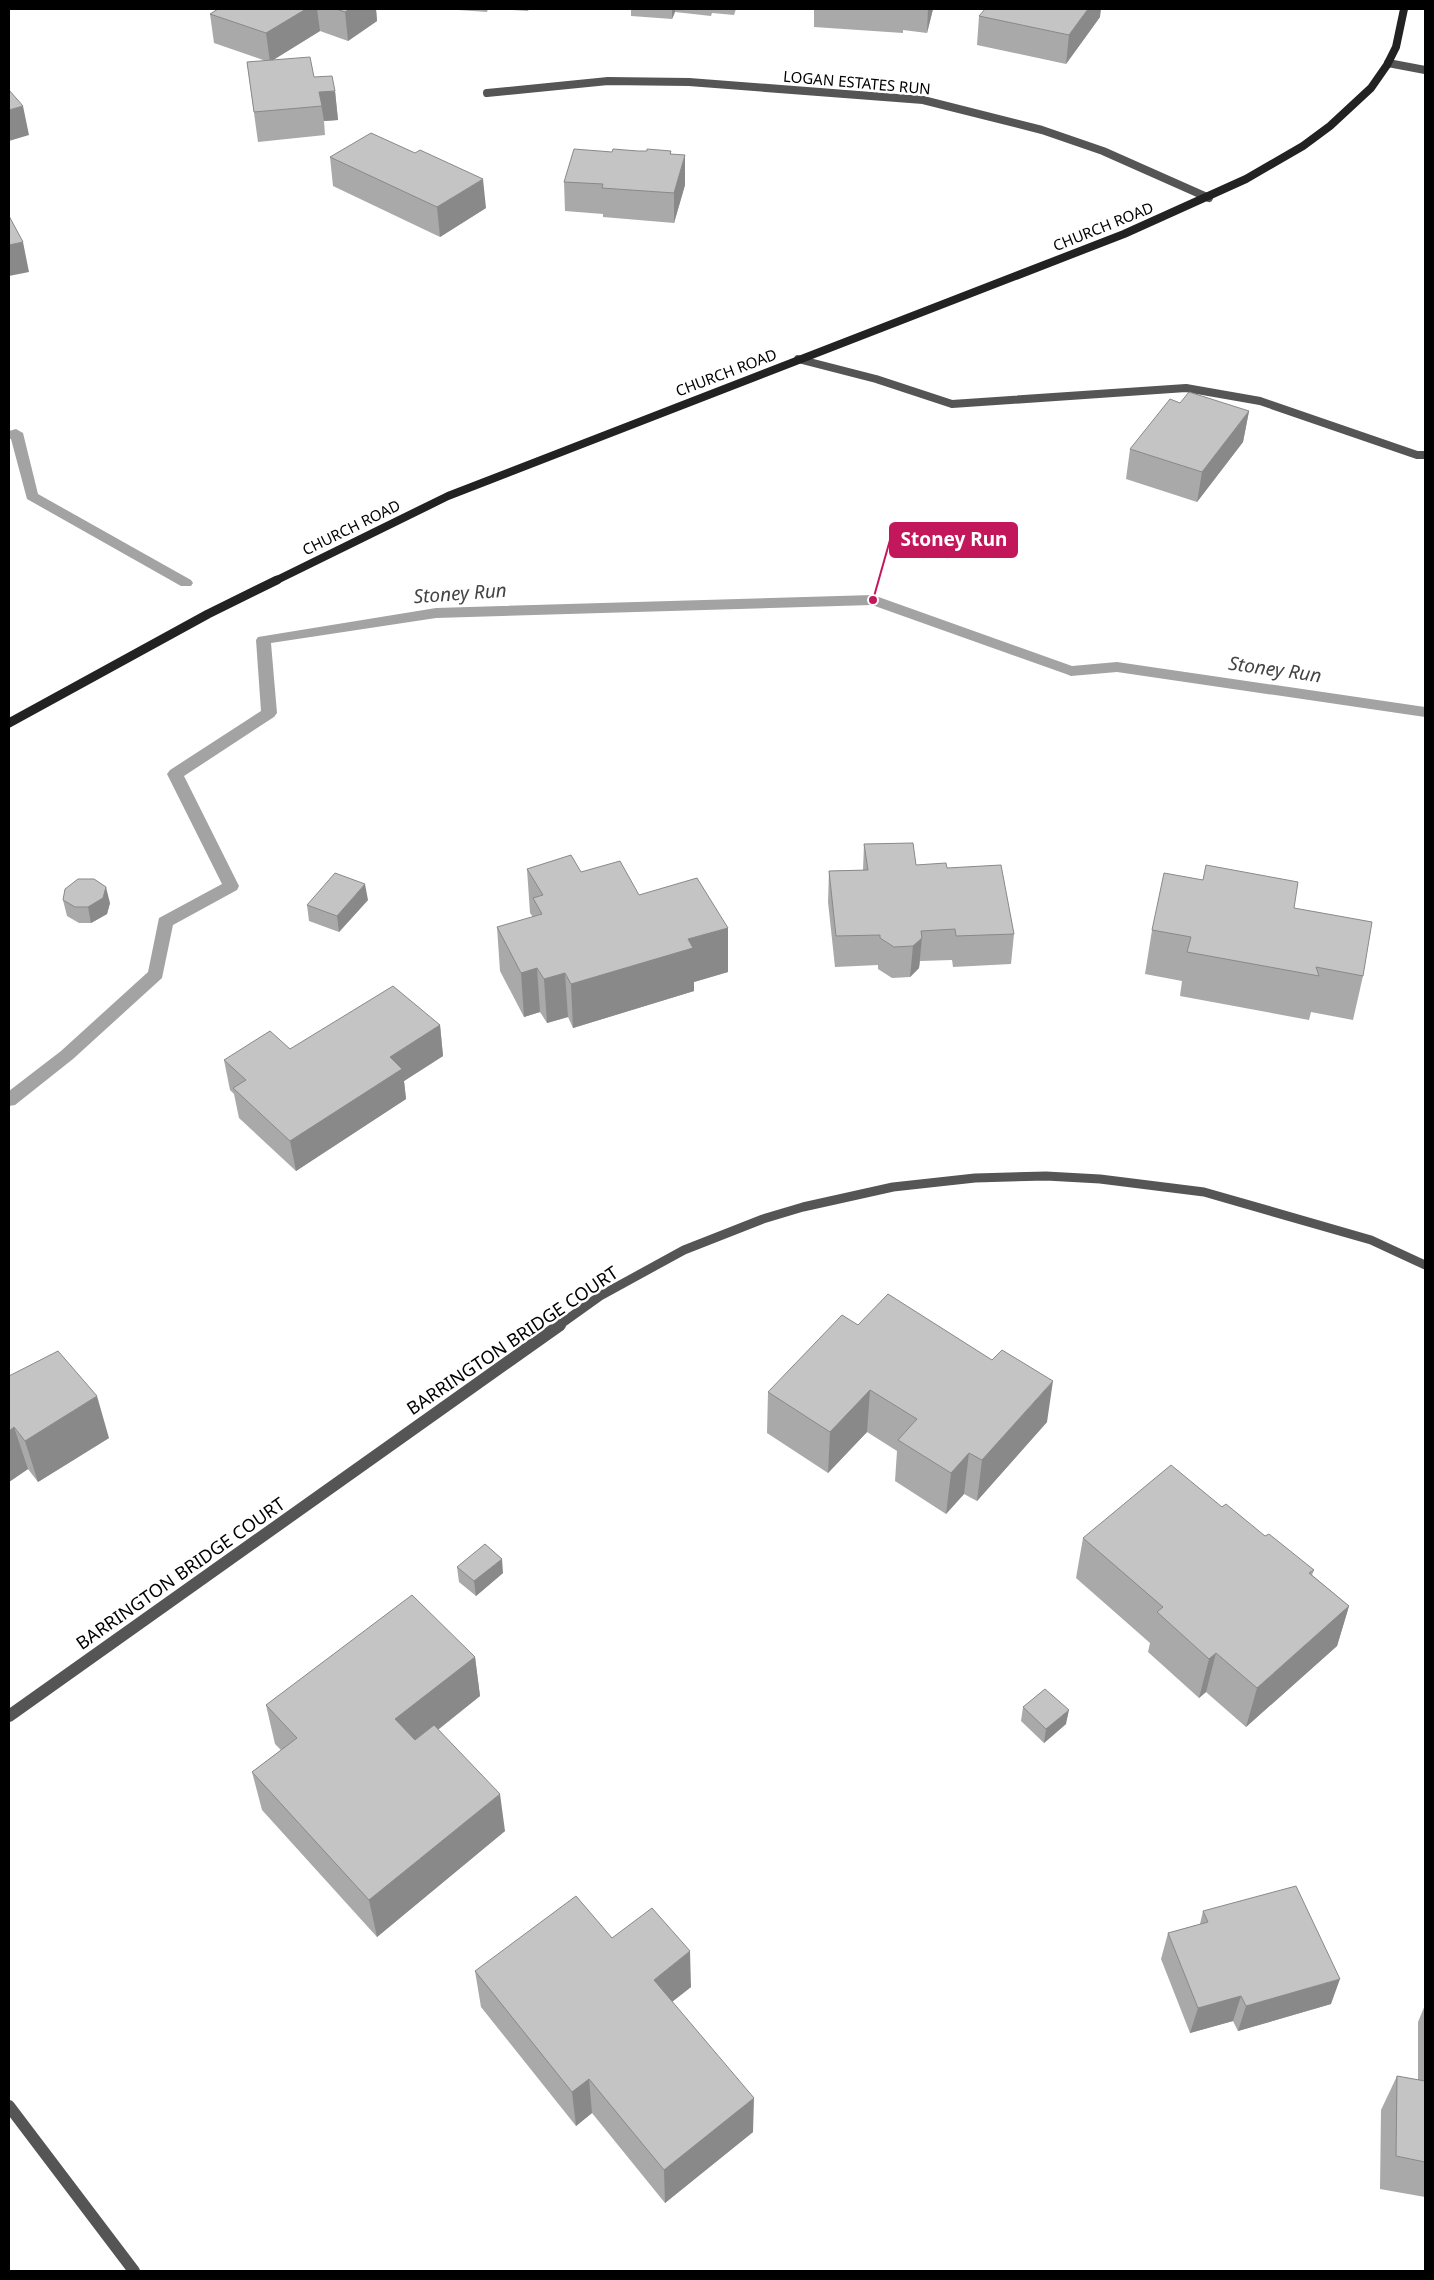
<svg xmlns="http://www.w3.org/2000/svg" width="1434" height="2280" viewBox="0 0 1434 2280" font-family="'Noto Sans',sans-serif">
<rect width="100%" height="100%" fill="#fff"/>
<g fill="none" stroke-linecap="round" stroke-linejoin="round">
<!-- stream -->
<path fill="#a3a3a3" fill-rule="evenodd" d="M16,429L23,433L38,494L191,580L193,583L191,586H181L27,499L11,439H9V431Z
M873,595L1072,666L1117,662L1425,707V717L1117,672L1071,676L1066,674L872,605L436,618L271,643L277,713L274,717L184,776L239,886L237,890L173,925L162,978L73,1059L15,1105L9,1106V1091L61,1051L148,972L159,918L222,884L167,774L170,770L261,711L256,640L258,637L436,608Z"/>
<!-- service -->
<path stroke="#555" stroke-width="8" d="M798,359L876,379L952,404L1186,388L1260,401L1417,455H1425"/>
<!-- minor-far2 -->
<path stroke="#555" stroke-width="8" d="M1388,63L1425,70
M487,93L608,81L689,82L923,100L1042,130L1103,151L1209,198"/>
<!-- minor-far1 -->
<path stroke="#555" stroke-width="9" d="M558,1326L600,1296L684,1250L763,1219L803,1207L893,1187L975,1178L1046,1176L1100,1179L1204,1192L1371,1240L1425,1265"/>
<!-- minor -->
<path stroke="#555" stroke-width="12" d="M9,1716L560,1325
M9,2106L134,2271"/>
<!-- secondary-far1 -->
<path stroke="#222" stroke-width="8" d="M275,581L448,496L1124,234L1246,179L1303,146L1330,126L1371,88L1387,65L1396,47L1404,9"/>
<!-- secondary -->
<path stroke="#222" stroke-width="9" d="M9,723L208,614L277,580"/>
</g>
<!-- wall -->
<path fill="#a9a9a9" d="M218,9H376L377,21L348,41L320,31L273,60L314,77L335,91L338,120L324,121L325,135L258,142L247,62L266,61L214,43L210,14Z
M444,9H488L487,12Z
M495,9H529L528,11Z
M631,9H736L734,15L712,13L711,16L675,12L672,19L631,16Z
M814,9H933L927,33L903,30V33L814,27Z
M979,16L1100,17L1066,64L977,45Z
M638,151H671V154L685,185L674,223L603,217V214L565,211L564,182L612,152Z
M330,157L486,208L440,237L333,186Z
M1180,403L1249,411L1243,442L1197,502L1126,479L1130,449Z
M864,844L916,865L947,868L1014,934L1011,964L953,967L952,960L920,961L919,968L910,977L892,978L878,969V965L835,967L828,902L829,871L863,870Z
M527,869L581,872L639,895L728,928V972L694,982V991L573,1028L568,1017L547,1023L540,1012L524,1017L500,971L497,927L533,917L530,913Z
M63,900L110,903L107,914L91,923H79L67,916Z
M368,900L339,932L309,921L307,905Z
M1294,908L1363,976L1353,1020L1311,1012L1309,1020L1180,996L1182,981L1145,974L1152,930Z
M440,1025L443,1056L404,1081L406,1099L296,1171L239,1118L234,1094L230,1090L224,1060Z
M858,1325L1047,1422L977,1501L964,1494L946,1514L895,1481L897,1451L867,1432L828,1473L767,1433L768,1392Z
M9,1376L109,1438L38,1482L28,1469L9,1482Z
M1222,1507L1314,1570L1312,1575L1349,1606L1337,1646L1246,1727L1206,1692L1199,1698L1148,1652L1150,1643L1076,1578L1083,1538Z
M457,1567L503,1573L476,1596L459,1582Z
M475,1657L480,1696L438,1730L505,1831L377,1937L262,1810L252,1772L281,1750L275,1744L266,1705Z
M1023,1707L1066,1724L1044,1743L1021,1721Z
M1203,1911L1331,2004L1238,2031L1233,2021L1190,2033L1161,1959L1168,1933L1200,1924Z
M612,1938L691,1987L672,2002L753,2132L665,2203L592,2113L576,2126L481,2007L475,1971Z
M1425,2005V2197L1380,2189L1381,2110L1397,2076L1418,2080V2022Z"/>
<!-- shaded-wall -->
<path fill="#898989" d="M306,9H317L320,31L270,62L266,33Z
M350,9H376L377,21L348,41L345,12Z
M672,9H675V12L672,19Z
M928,9H933L927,33Z
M1088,9H1101L1100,17L1066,64L1069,35Z
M335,91L338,120L324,121L319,92Z
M23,106L29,135L9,141V110Z
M685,155V185L674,223V193Z
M483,179L486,208L440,237L437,207Z
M23,242L29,272L9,276V245Z
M1249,411L1243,442L1197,502L1202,472Z
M365,884L368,900L339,932L337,916Z
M106,887L110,903L107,914L91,923L88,907Z
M728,928V972L694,982V991L573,1028L571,984L688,939Z
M922,938L919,968L910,977L913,946Z
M537,968L540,1012L524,1017L521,973Z
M565,973L568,1017L547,1023L544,979Z
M440,1025L443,1056L404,1081L406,1099L296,1171L290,1141L390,1057Z
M1053,1381L1047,1422L977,1501L982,1460Z
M870,1390L867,1432L828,1473L830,1432Z
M97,1396L109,1438L38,1482L25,1441Z
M14,1427L28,1469L9,1482V1431Z
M969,1453L964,1494L946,1514L951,1473Z
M502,1559L503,1573L476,1596L474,1581Z
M1349,1606L1337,1646L1246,1727L1257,1688Z
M1216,1653L1206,1692L1199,1698L1209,1659Z
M475,1657L480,1696L402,1758L395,1719Z
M1069,1710L1066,1724L1044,1743L1046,1729Z
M500,1794L505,1831L377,1937L369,1900Z
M690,1951L691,1987L655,2015L654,1980Z
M1340,1979L1331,2004L1238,2031L1246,2006Z
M1241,1996L1233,2021L1190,2033L1198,2008Z
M589,2079L592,2113L576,2126L572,2092Z
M754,2098L753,2132L665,2203L664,2170Z"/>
<!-- building -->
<path fill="#c4c4c4" stroke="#898989" d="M218,9H306L266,33L210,14Z
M336,9H350L345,12Z
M985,9H1088L1069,35L979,16Z
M310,57L314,77L332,76L335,91L319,92L322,106L254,112L247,62Z
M9,90L23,106L9,110Z
M371,133L415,153L420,150L483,179L437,207L330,157Z
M574,149L612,152L613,149L638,151H647V149L671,151L670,154L685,155L674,193L602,188L603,184L564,182Z
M9,216L23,242L9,245Z
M1189,392L1249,411L1202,472L1130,449L1170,399L1180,403Z
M913,843L916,865L946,863L947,868L1001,865L1014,934L956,936L955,929L921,931L922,938L913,946L894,947L880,938V935L836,936L829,871L868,870L864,844Z
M571,855L581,872L620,861L639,895L697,878L728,928L688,939L693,948L571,984L565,973L544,979L537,968L521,973L497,927L542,914L533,898L543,895L527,869Z
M1206,865L1298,882L1294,908L1372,922L1363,976L1316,967L1319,976L1187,952L1191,937L1152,930L1164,873L1203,880Z
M335,873L365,884L337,916L307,905Z
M78,879H94L106,887L103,898L88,907H75L63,900L65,889Z
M393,986L440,1025L390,1057L402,1069L290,1141L233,1088L246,1080L224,1060L270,1031L290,1049Z
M888,1294L992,1360L1002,1350L1053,1381L982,1460L969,1453L951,1473L898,1440L917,1419L870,1390L830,1432L768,1392L842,1315L858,1325Z
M58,1351L97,1396L25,1441L14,1427L9,1431V1376Z
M1171,1465L1222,1507L1226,1504L1265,1536L1269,1534L1314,1570L1309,1573L1349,1606L1257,1688L1216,1653L1209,1659L1157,1612L1163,1607L1083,1538Z
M485,1544L502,1559L474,1581L457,1567Z
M412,1595L475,1657L395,1719L415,1740L434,1725L500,1794L369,1900L252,1772L297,1738L266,1705Z
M1045,1689L1069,1710L1046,1729L1023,1707Z
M1296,1886L1340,1979L1246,2006L1241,1996L1198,2008L1168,1933L1208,1922L1203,1911Z
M576,1896L612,1938L652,1908L690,1951L654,1980L754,2098L664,2170L589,2079L572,2092L475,1971Z
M1397,2076L1425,2081V2162L1396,2156Z"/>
<g text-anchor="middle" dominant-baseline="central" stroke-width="5" stroke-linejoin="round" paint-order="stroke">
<!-- far-street labels -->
<g font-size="15" fill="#000" stroke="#fff">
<text transform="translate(857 82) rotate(5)">LOGAN ESTATES RUN</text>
<text transform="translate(1103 226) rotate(-22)">CHURCH ROAD</text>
<text transform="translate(726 372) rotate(-21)">CHURCH ROAD</text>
<text transform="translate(351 527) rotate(-26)">CHURCH ROAD</text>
</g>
<!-- street labels -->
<g font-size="18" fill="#000" stroke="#fff">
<text transform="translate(512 1340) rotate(-34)">BARRINGTON BRIDGE COURT</text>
<text transform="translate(180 1573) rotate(-35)">BARRINGTON BRIDGE COURT</text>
</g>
<!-- water labels -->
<g font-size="19" font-style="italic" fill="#444" stroke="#fff">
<text transform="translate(460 593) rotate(-4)">Stoney Run</text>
<text transform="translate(1275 669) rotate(8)">Stoney Run</text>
</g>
</g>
<!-- callouts -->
<path fill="none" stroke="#c2185b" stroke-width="2" d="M873 600L890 540"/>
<circle fill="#c2185b" stroke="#fff" stroke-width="2" cx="873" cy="600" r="5"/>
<rect fill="#c2185b" stroke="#c2185b" stroke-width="2" x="890" y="523" width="127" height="34" rx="5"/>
<g font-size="19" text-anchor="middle" font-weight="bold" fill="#fff">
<text x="954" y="546">Stoney Run</text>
</g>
<!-- border -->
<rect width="1434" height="2280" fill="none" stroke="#000000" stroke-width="20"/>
</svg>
